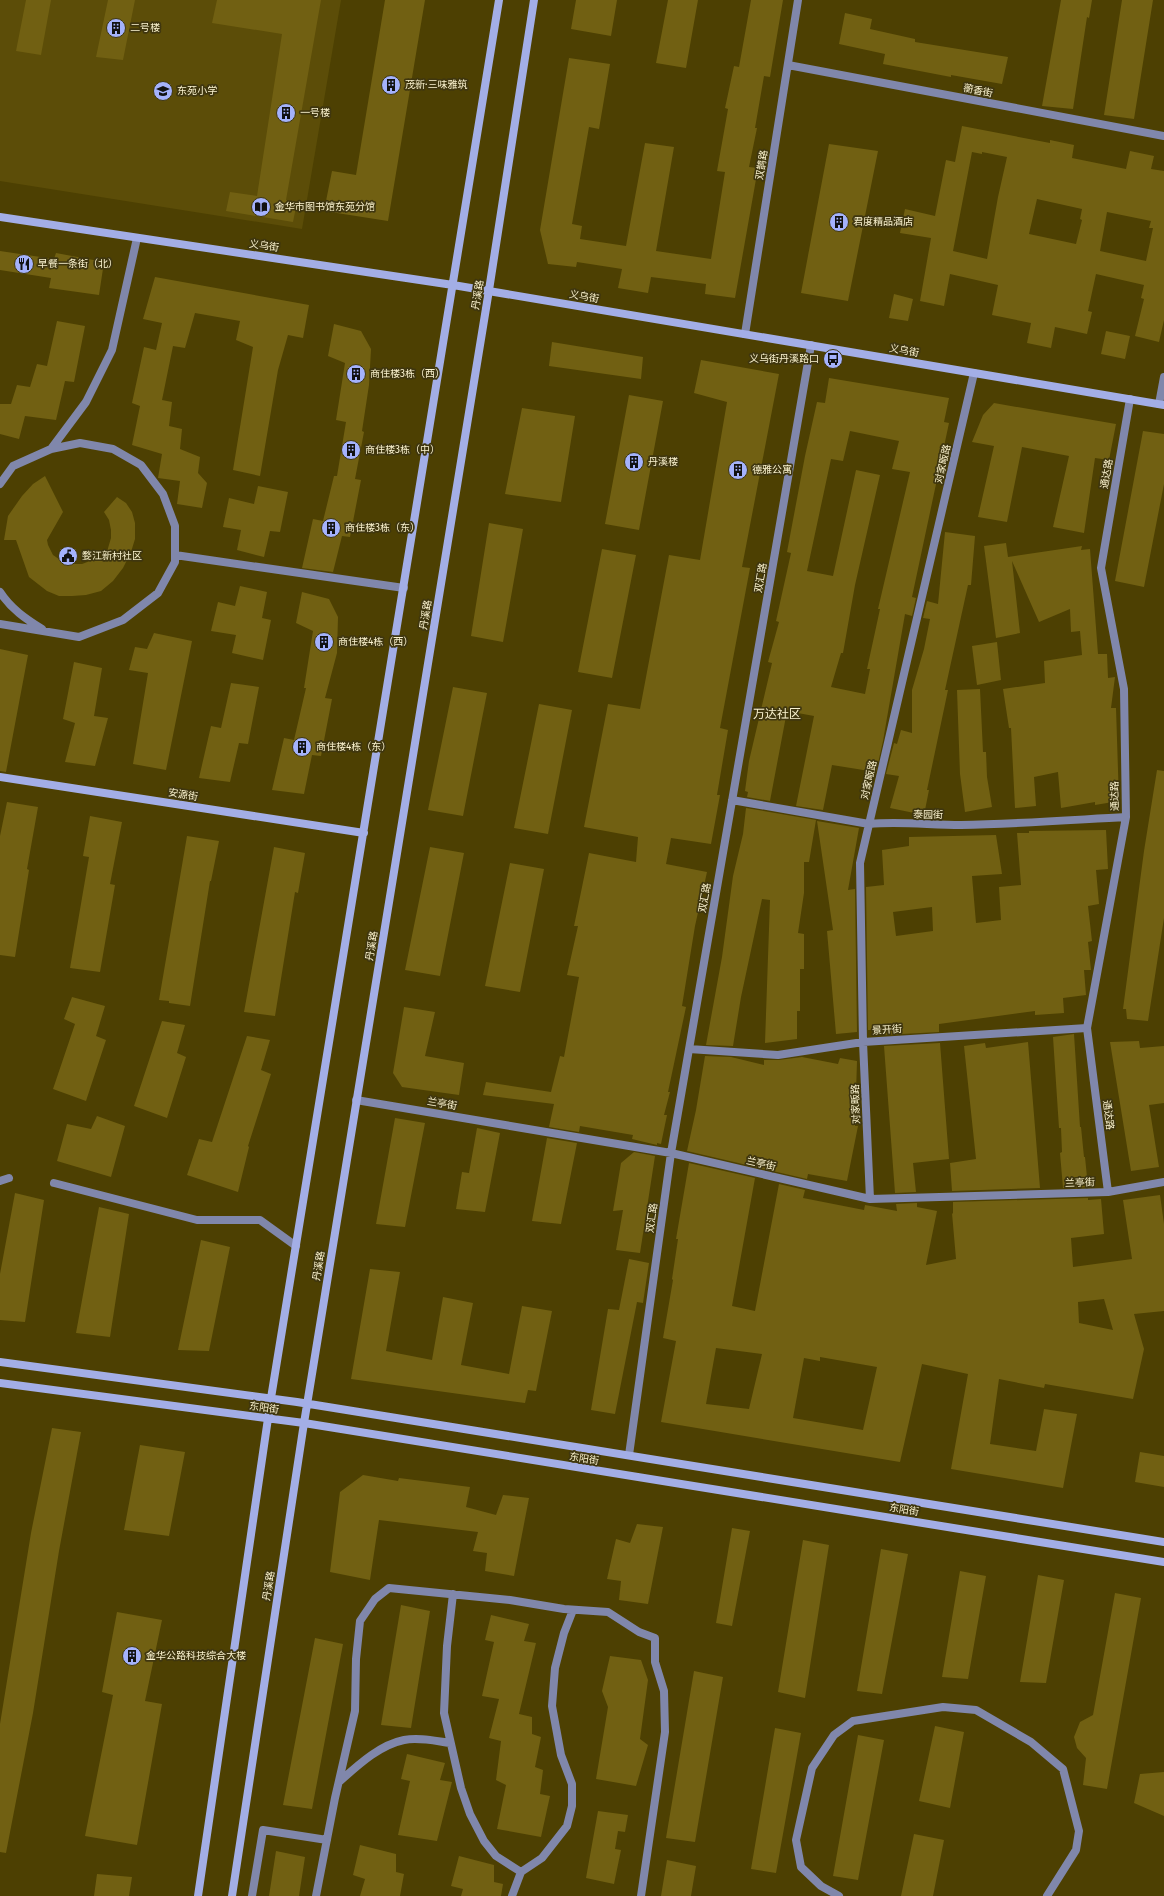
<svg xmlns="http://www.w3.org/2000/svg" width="1164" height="1896" viewBox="0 0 1164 1896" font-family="'Fira Sans','Noto Sans SC',sans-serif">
<rect width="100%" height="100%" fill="#4d4002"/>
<!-- built -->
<path fill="#5c4d08" d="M0,0H341L302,229L0,181Z"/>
<!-- building -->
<path fill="#716012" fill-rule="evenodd" d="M26,0H51L41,55L16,51Z
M108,0H135L123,60L96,57Z
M217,0H321L286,200L297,202L293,222L226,211L230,192L257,196L282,34L212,23Z
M385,0H425L388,221L324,211L332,171L356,175Z
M576,0H617L611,36L571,29Z
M668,0H698L686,68L656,63Z
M751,0H783L770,77L764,76L755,128H757L749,167L758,168L735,298L705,294L706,284L651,277L648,293L618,288L622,269L577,262L576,267L548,264L540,230L569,58L610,64L599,129L589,127L572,224L582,226L580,239L626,246L645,143L674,147L656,251L711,259L725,172L717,171L728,109L725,108L734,66L739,67Z
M1061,0H1092L1089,18L1087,17L1073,109L1042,106Z
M1122,0H1153L1134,119L1104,115Z
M845,13L872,19L870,29L915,39V42L1008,57L1002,84L951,75V77L883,64L885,54L839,44Z
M962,126L1050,143V140L1074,145L1072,158L1126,169L1130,151L1154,156L1151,169L1164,171V320L1159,342L1135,336L1144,299L1141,298L1144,285L1096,274L1088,311L1092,312L1087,334L1055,327L1051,348L1027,343L1031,323L992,315L998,285L950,274L944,306L920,301L931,238L900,233L905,209L935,216L946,160L955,162ZM972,152L982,154V152L1007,157L998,197L987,259L953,251ZM1037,199L1082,209L1080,219L1082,220L1076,244L1029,234ZM1107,212L1151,221L1149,228H1153L1146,261L1100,251Z
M829,144L878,151L848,301L801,293Z
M0,251L54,259L56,253L104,262L99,295L49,288L51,278L0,270Z
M155,277L309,305L303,338L288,335L278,370L260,476L233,470L253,347L236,340L240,321L195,313L185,348L173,346L162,400L172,402L169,426L182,429L180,449L200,457L198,473L207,483L202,508L177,504L180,481L158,478L162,454L132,445L140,406L132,403L144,347L156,350L162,323L143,319Z
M894,294L913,299L908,321L889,318Z
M57,321L85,326L74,382L65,381L56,420L25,416L19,439L0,434V404H11L17,385L30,387L37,364L47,366Z
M334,324L361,331L371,349L369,385L362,431L364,432L355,479L361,480L350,537L342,536L333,572L302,568L313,519L323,521L334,476H337L346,422L336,420L345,363L328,356Z
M1106,331L1130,336L1125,359L1101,354Z
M552,342L643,357L641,379L549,366Z
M701,360L779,374L742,567L750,568L720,728L728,730L717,795H720L711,844L671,838L666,864L707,872L695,926L682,1006L686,1007L668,1092H670L664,1115H667L661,1144L657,1143V1145L632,1139L633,1135L580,1126L579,1132L549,1127L554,1104L483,1095L486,1082L551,1092L560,1056L564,1057L579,977L567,975L578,926H574L589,853L636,862L638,837L584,827L608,704L640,709L669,555L700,560L727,402L694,393Z
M829,378L949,398L944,422L949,423L912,597L916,598L912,616L905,614L883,741L876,772L832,765L823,810L796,806L814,716L787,711L770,801L747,797L748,792L745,791L749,761L772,663L768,662L779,622L776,621L791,553L787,552L805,456L817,402L825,403ZM850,431L899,441L892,469L910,472L878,609H880L867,669H870L865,694L831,687L841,653H843L855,585L880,475L856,470L833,576L807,571L831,459L843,461Z
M629,395L663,401L639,530L605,524Z
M994,403L1116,424L1109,460L1095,458L1084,533L1053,527L1069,456L1022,447L1007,522L978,517L994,446L972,442L983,415Z
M522,408L575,416L561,502L505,494Z
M1143,431L1164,434V484L1144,587L1115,581Z
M45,476L63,512L47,540L48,545L53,555L66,564H82L106,555L111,538V530L109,520L104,512L117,497L126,503L132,512L135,523V539L131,552L123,568L113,581L101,591L86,595L72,596H59L47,591L29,577L16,540H4L8,516L22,496L33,484Z
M258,486L288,492L280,532L270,531L264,557L237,550L241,530L223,527L229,498L254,504Z
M489,523L523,529L503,642L471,636Z
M945,532L975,536L971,585H968L945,690H948L927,790H929L924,815L890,808L899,776L886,774L894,743L897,744L901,730L912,733V690L924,649L930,619L923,618L927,601L938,604Z
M1006,543L1008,557L1082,546L1081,550L1090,549L1098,654H1107L1108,678L1115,677L1111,708H1116L1119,801L1095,805V802L1061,808L1058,772L1034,777L1036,806L1015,808L1011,728H1009L1003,689L1045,683L1044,661L1082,655L1080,631L1071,632L1070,609L1039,622L1012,561L1020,633L996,638L984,546Z
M602,549L636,555L612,678L578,672Z
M240,586L267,592L262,618L271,620L263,660L232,653L236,635L211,631L218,602L235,606Z
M302,592L329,599L338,617L337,653L325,698L332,699L321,756L312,755L304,794L272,790L284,738L294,740L306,688H304L313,631L296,623Z
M154,633L192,641L166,770L133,764L148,673L129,670L135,647L147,649Z
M997,642L1001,680L977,685L972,646Z
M0,649L28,655L6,772L0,771Z
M74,662L102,668L94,716L108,718L95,766L65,762L75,723L63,719Z
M231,683L259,687L248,744L239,743L230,782L199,778L211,726L221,728Z
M453,687L487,693L463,816L428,810Z
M980,689L983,752H986L987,777L992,807L965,812L960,774L957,690Z
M539,704L572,710L548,834L514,828Z
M1157,770L1164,771V918L1148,1021L1127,1019L1126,1009H1123L1144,851Z
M7,802L38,807L27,869L29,870L15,957L0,955V836Z
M746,808L816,820L809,862H804V893L798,933L804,934V969H800V1011H797V1039L765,1043L770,900L762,899L741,997L733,1046L706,1045L722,957L733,876L743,834Z
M90,816L122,822L110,884L115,885L100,972L70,968L89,857L83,856Z
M817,821L859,828L848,890L855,889L857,1032L836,1034L827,931L833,930Z
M1106,830L1108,869L1096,870L1099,904L1088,906L1092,941L1088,942L1091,970H1084L1086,995L1063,998L1064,1013L1035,1015V1011L939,1024V1032L883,1035L882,1030H868L866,887L884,885L882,850L909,846V837L996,835L1002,874L972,876L976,923L1001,920L999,887L1021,885L1017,833H1029V831ZM932,907L933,931L896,936L893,912Z
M187,836L219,841L211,881H210L190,1006L169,1003V1001L159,1000Z
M274,847L305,853L298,893L295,892L275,1016L244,1012Z
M430,847L464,853L440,976L405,970Z
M510,863L544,869L520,992L485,986Z
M72,997L105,1006L96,1036L106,1040L86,1101L53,1089L75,1024L64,1019Z
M404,1007L435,1012L425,1056L464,1063L459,1095L402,1087L393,1073Z
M162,1021L185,1025L177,1053L186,1057L167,1118L134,1106Z
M1074,1034L1080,1127H1081L1084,1157H1085L1088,1187L1063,1188L1060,1153L1062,1152L1061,1128H1059L1053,1037Z
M247,1036L270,1040L261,1070L271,1074L248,1146L249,1147L238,1192L187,1175L199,1139L212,1142Z
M1139,1041L1140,1048L1164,1046V1103L1149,1105L1159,1167L1131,1171L1110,1042Z
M1028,1042L1040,1188L952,1191L950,1163L976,1159L964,1046L985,1043L986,1048Z
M940,1043L949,1159L913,1163L916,1192L895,1193L884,1046Z
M705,1056L731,1057L764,1065V1060H779L802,1057L838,1064L840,1058L857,1061L855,1126H858L847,1181L808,1174L807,1179L687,1151L696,1110Z
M97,1116L125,1126L111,1177L57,1161L67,1124L91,1129Z
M395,1118L425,1123L405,1227L376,1224Z
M477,1128L500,1133L485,1212L456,1209L462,1172L469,1173Z
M547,1138L577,1143L561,1224L532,1221Z
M634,1152L655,1156L640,1253L616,1250L623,1210L613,1211L621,1163Z
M689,1163L755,1178L732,1306L755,1311L779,1184L805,1190L803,1198L864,1210L865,1205L897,1211L896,1204L917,1203V1207L937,1211L926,1265L956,1259L952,1213L953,1214V1202L1088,1198V1200L1101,1199L1104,1234L1071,1238L1073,1267L1132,1259L1123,1200L1160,1195L1164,1224V1311L1134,1314L1144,1349L1133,1399L1045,1384L1044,1388L999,1379L990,1444L1036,1451L1044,1409L1077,1414L1063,1488L951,1469L968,1374L922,1364L900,1462L661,1422L676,1341L663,1338L673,1280L672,1279L678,1239H676ZM1104,1299L1113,1330L1079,1323L1078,1302ZM716,1348L762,1354L749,1409L706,1404ZM820,1357L877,1367L863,1430L793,1418L804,1358L820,1361Z
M15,1193L44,1200L25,1322L0,1320V1274Z
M99,1207L129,1214L110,1337L76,1333Z
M201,1240L230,1247L209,1351L178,1350Z
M629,1259L649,1263L643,1303L637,1302L615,1414L591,1410L608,1309L619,1310Z
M370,1269L400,1272L386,1351L432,1360L443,1297L473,1303L461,1365L509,1374L522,1306L552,1311L536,1391L528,1390L525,1403L351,1379Z
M52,1428L81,1432L59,1551L33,1713L6,1853L0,1852V1724L31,1533Z
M140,1445L185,1452L169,1536L124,1530Z
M1140,1452L1164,1456V1487L1135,1482Z
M363,1475L398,1481L399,1478L470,1487L466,1507L496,1515L503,1495L529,1498L514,1576L485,1571L487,1553L473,1551L478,1532L379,1520L370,1580L330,1572L340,1492Z
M637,1524L663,1527L648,1604L619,1600L621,1581L607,1579L616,1539L630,1543Z
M732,1528L750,1531L732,1626L716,1623Z
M803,1540L829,1545L805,1698L778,1692Z
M881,1549L908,1554L882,1694L857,1691Z
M960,1571L986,1576L968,1679L942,1677Z
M1038,1575L1064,1580L1046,1683L1020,1682Z
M1115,1593L1141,1598L1107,1789L1083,1785L1086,1758L1077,1748L1074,1737L1080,1722L1093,1715Z
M401,1605L430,1611L411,1728L381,1725Z
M117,1612L162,1620L145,1701L162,1704L137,1845L85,1836L113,1695L102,1692Z
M491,1615L529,1624L524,1641L536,1643L519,1714L532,1717V1734L541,1737L535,1767L543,1770L540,1794L550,1796L541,1837L497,1829L506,1785L496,1780L501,1741L489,1738L499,1699L482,1696L494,1642L485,1640Z
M315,1638L343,1644L312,1809L283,1805Z
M610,1656L641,1660L648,1680L640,1739L648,1745L636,1786L596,1779L608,1707L602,1691Z
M694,1671L723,1677L695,1842L666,1838Z
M935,1726L964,1732L950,1808L919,1801Z
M775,1728L801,1733L776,1873L751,1869Z
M858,1735L884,1740L858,1880L833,1876Z
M407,1754L445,1763L440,1780L452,1782L437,1841L398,1835L410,1781L401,1779Z
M1164,1772V1816L1134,1803L1140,1774Z
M598,1811L628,1815L625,1832L618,1831L615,1849L621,1850L614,1884L586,1878Z
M914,1834L944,1840L933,1896H901Z
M360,1845L396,1854V1872L404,1874L400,1896H360L365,1879L353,1875Z
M276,1851L305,1857L299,1896H269Z
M459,1856L494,1865V1882L503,1884L501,1896H461L463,1889L451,1886Z
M667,1860L696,1866L691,1896H661Z
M97,1874L132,1877L129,1896H94Z"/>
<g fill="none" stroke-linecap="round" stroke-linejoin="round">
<!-- street -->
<path stroke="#8087ab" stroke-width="8" d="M788,65L1164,136
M745,334L798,0
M1159,404L1164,377
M51,449L86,402L112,350L137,238
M0,484L13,466L51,449L80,443L113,449L141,465L163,494L175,526V562L158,593L123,620L79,637L0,624
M175,555L404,588
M0,592C11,609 26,619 42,629
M732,800L869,824C899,821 930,825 961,825C1016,824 1071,820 1126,817
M689,1049L778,1055L863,1042L1087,1028
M356,1100L671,1153L870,1199L1108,1192L1164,1182
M0,1181L9,1178
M54,1183L197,1220H260L296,1246
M1108,1192L1087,1028L1126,817L1124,689L1101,568L1130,399
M870,1199L863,1042L860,863L974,373
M629,1455L671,1153L811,345
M453,1594L447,1646L444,1713L461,1788L470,1814L484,1841L496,1856L521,1872
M339,1782C357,1766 379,1745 404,1740C419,1737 435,1741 450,1743
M252,1896L263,1830L327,1840
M316,1896L335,1798L355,1711L356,1659L360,1621L375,1599L389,1588L510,1600L564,1609L608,1612L639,1632L655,1638V1662L664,1691L665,1732L641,1896
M512,1896L521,1872L542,1858L567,1826L572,1806V1784L561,1755L552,1706L555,1668L564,1633L573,1610
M839,1896L821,1886L801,1867L796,1840L812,1768L834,1735L853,1721L943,1707L976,1710L1031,1742L1063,1769L1079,1831L1076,1850L1047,1896"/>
<!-- secondary -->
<path stroke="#a3aee6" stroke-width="8" d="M0,217L453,285L1164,405
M0,777L364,833
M0,1362L297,1402L1164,1542
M0,1383L304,1423L1164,1562
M198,1896L271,1398L499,0
M232,1896L304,1423L489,290L534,0"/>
</g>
<!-- icons -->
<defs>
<g id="building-disc" transform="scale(1)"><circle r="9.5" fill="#a4b2fc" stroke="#3f360f"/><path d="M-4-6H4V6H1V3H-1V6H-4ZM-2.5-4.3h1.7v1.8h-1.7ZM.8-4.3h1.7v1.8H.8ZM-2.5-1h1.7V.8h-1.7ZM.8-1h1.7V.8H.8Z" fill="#111"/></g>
<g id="school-disc" transform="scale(1)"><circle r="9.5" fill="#a4b2fc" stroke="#3f360f"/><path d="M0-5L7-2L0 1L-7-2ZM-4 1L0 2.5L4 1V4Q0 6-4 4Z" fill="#111"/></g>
<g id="library-disc" transform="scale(1)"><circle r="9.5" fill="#a4b2fc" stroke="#3f360f"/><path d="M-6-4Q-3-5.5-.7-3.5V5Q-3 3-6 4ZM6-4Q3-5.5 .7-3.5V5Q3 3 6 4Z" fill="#111"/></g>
<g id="restaurant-disc" transform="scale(1)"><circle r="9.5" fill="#a4b2fc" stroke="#3f360f"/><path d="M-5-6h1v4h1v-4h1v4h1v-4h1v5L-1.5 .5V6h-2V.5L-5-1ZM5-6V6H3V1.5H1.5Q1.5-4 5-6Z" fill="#111"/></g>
<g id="bus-disc" transform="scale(1)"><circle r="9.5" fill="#a4b2fc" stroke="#3f360f"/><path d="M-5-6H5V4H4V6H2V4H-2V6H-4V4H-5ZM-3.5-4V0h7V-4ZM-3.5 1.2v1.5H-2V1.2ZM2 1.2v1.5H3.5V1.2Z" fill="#111"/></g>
<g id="civic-disc" transform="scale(1)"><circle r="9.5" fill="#a4b2fc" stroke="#3f360f"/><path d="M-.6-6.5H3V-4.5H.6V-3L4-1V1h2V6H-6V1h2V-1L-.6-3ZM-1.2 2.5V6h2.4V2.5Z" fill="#111"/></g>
</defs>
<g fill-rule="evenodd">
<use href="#building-disc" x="116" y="28"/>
<use href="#building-disc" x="391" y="85"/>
<use href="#school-disc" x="163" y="91"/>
<use href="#building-disc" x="286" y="113"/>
<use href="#library-disc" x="261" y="207"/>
<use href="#building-disc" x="839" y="222"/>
<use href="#restaurant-disc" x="24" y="264"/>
<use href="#bus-disc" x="833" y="359"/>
<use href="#building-disc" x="356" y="374"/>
<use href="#building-disc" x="351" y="450"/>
<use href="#building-disc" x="634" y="462"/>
<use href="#building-disc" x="738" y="470"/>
<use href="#building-disc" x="331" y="528"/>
<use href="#civic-disc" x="68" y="556"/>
<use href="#building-disc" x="324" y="642"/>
<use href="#building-disc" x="302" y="747"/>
<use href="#building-disc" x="132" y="1656"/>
</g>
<g text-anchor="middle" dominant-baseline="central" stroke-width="3.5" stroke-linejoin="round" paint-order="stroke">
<!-- poi labels -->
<g font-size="10" fill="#fcf4d0" stroke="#3f360f" text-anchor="start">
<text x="130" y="28">二号楼</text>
<text x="405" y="85">茂新·三味雅筑</text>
<text x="177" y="91">东苑小学</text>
<text x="300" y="113">一号楼</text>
<text x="275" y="207">金华市图书馆东苑分馆</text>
<text x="853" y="222">君度精品酒店</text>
<text x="38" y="264">早餐一条街（北）</text>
<text x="819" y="359" text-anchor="end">义乌街丹溪路口</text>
<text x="370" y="374">商住楼3栋（西）</text>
<text x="365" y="450">商住楼3栋（中）</text>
<text x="648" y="462">丹溪楼</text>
<text x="752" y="470">德雅公寓</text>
<text x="345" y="528">商住楼3栋（东）</text>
<text x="82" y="556">婺江新村社区</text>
<text x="338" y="642">商住楼4栋（西）</text>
<text x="316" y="747">商住楼4栋（东）</text>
<text x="146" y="1656">金华公路科技综合大楼</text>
</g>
<!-- street labels -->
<g font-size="10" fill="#fcf4d0" stroke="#3f360f">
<text transform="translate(978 91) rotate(11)">蘅香街</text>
<text transform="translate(762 165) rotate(-81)">双鹊路</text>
<text transform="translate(264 246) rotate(8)">义乌街</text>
<text transform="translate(478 295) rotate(-81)">丹溪路</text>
<text transform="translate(584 297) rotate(10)">义乌街</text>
<text transform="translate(904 351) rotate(10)">义乌街</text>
<text transform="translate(943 464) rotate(-77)">对家畈路</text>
<text transform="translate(1107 474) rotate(-80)">通达路</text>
<text transform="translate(761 578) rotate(-80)">双汇路</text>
<text transform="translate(426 615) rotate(-81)">丹溪路</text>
<text transform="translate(869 780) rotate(-77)">对家畈路</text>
<text transform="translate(183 795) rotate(9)">安源街</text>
<text transform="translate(1115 796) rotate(-91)">通达路</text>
<text transform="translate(928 815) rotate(1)">泰园街</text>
<text transform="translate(705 898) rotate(-80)">双汇路</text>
<text transform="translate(372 946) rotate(-81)">丹溪路</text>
<text transform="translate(887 1030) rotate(-4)">景开街</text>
<text transform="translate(442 1104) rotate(10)">兰亭街</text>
<text transform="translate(856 1104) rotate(-92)">对家畈路</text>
<text transform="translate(1108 1115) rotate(83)">通达路</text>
<text transform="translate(761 1164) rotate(13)">兰亭街</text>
<text transform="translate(1080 1183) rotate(-2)">兰亭街</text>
<text transform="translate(652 1218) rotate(-82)">双汇路</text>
<text transform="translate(319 1266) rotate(-81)">丹溪路</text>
<text transform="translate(264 1408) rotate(8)">东阳街</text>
<text transform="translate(584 1459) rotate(9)">东阳街</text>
<text transform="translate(904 1510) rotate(9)">东阳街</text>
<text transform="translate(269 1586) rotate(-81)">丹溪路</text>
</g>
<!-- quarter labels -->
<g font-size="12" fill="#fcf4d0" stroke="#3f360f">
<text x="777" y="714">万达社区</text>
</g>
</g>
</svg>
